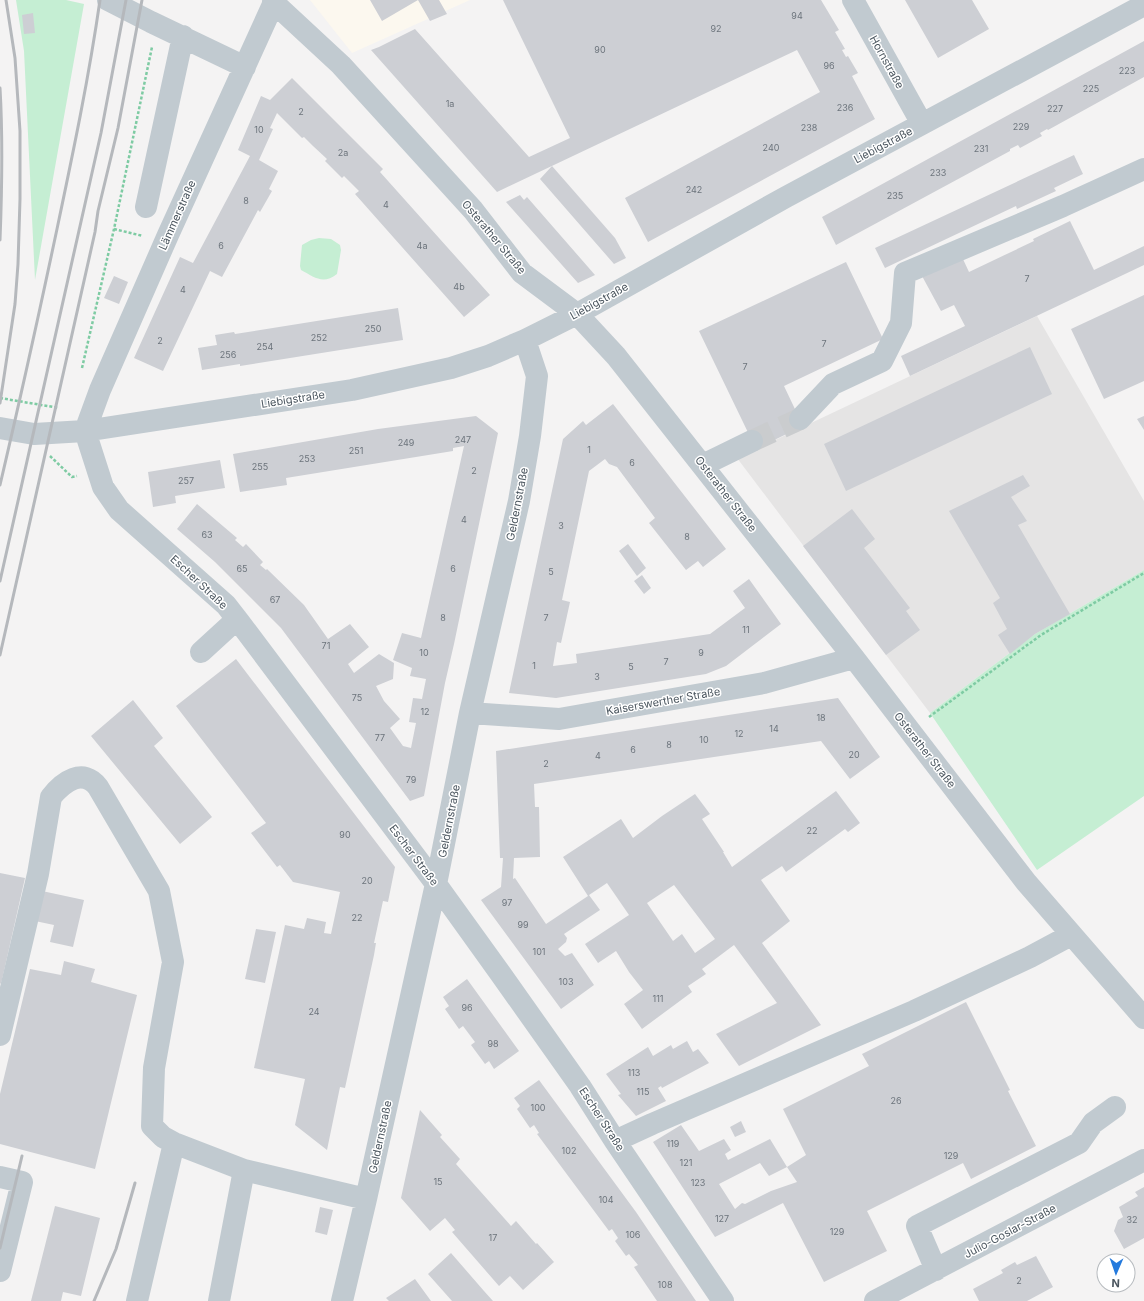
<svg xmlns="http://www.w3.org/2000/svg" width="1144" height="1301" viewBox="0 0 1144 1301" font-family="Inter,sans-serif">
<rect width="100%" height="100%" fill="#f4f3f3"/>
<!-- commercial -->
<path fill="#fcf8ef" d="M310,0H470L352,53Z"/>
<!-- education -->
<path fill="#e5e4e4" d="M1037,316L1144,501V570L1035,634L930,713L737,458Z"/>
<!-- green -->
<path fill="#c5eed3" d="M16,0H66L84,4L35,280L24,51Z
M319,238L331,239L340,245L341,250L337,274C323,285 314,277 301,270L300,266L302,245L311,240Z
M1144,570V796L1037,870L930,713L1035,634Z"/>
<!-- building -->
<path fill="#cdcfd4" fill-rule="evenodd" d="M370,0H439L447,14L430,21L418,0L382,21Z
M503,0H821L839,30L835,32L845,49L842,50L846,57L848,56L858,73L852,76L875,119L648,242L625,198L820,92L797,50L497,192L371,50L379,47L415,29L529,157L570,138Z
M905,0H972L989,29L938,58Z
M33,13L35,33L24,34L22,15Z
M1144,41V77L1048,130L1047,129L1040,133L1042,136L1020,148L1018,145L1010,149V151L836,245L822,217Z
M292,78L383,169L380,172L490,295L464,317L355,194L359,191L344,176L342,178L325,161L327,159L313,146L304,137L302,138L277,113L270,128L273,129L259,160L278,171L269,189L272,191L260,212L258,210L222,277L210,271L163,371L134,358L180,257L193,263L250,156L238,150L261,96L270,100Z
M1074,155L1083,174L1054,188L1056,191L1017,209L1016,206L885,268L875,248Z
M552,166L615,238L626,258L614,264L540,179Z
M520,195L524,200L527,197L595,275L578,283L506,202Z
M1070,221L1094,270L1144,246V265L910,376L901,356L965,326L954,305L941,311L922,276L962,257L969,272L1034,241L1033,239Z
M846,262L883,339L784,386L803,426L756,449L699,331Z
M114,276L128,282L119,304L104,298Z
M1144,295V381L1104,399L1071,329Z
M398,308L403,340L240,366V364L202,370L198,348L217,345L215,335L234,332L235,334Z
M1030,347L1052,394L846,491L824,444Z
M613,404L726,549L703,567L698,561L686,570L649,523L655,518L617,467L609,464L605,459L589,471L562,600L570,602L561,643L557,642L553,666L577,663L576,654L710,634L745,608L733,591L749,579L781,624L726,666L706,674L556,698L509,693L563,439L583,421L586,425Z
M476,416L498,433L454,644L445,683L424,796L410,801L281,628L215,562L177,529L197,504L237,538L235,540L243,547L246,544L263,562L260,565L266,570L267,569L304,605L328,639L350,624L369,647L348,664L354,673L379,654L394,663L393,679L376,686L384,701L400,719L390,728L403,746L411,748L416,723L409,722L413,698L422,699L426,679L410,676L412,668L393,660L402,633L421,638L464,446L453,448V451L286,478L287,485L240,492L233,454L378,429Z
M1144,416V430L1137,419Z
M220,460L225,488L175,496L176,503L153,507L148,472Z
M1023,475L1030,486L1011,497L1027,521L1018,525L1070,614L1035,634L1010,654L998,635L1007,629L993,603L1000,598L949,511Z
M852,509L875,539L864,548L910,608L906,611L920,630L886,655L803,546Z
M628,544L646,568L637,576L619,551Z
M642,575L651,588L644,594L634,581Z
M236,659L395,867L388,902L383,901L374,943H376L374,955L345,1088L340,1087L327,1150L295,1125L305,1079L254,1068L285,925L304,929L307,918L326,922L324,933L331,934L340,892L293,882L280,865L277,867L251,833L266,823L176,706Z
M838,698L880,757L850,779L821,741L534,784L535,807H539L540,857L514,858L513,879L515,878L546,924L588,896L563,857L621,819L633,838L662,816L695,794L710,814L702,819L724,852H723L732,867L836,791L860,823L848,832L845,829L786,872L782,866L761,880L790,921L762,943L821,1025L739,1066L716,1034L777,1003L734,945L702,969L706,974L688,986L692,992L642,1029L624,1004L643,990L629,972L616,951L598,963L585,944L629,915L607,883L589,895L600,910L564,934L567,938L566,942L558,949L565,956L572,953L594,985L561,1009L481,900L501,887L503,858H500L496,751ZM674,885L715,939L695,953L682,934L673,941L647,903Z
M133,700L163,738L154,746L212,817L180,844L91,736Z
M0,873L25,878L1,984L0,983Z
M42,891L84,900L73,947L50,942L54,925L35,921Z
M256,929L276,932L265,983L245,979Z
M64,961L95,969L91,982L137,995L95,1169L0,1144V1094L30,969L61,975Z
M467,979L519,1051L494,1069L489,1061L485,1064L471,1045L475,1042L463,1026L459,1029L445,1009L449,1006L443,997Z
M966,1002L1010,1090L1008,1091L1036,1146L971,1179L963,1163L867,1211L887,1251L824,1282L783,1203L715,1237L653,1142L681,1125L699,1151L724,1139L731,1150L725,1154L728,1160L770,1139L787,1167L769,1176L760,1163L719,1184L735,1209L742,1203L745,1204L771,1191L797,1182L787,1167L806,1155L783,1109L869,1066L862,1054Z
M687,1041L693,1052L698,1049L709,1063L662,1088L661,1086L658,1088L666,1101L636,1116L618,1095L621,1094L606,1074L648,1047L653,1056L671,1045L673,1049Z
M539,1080L636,1212L696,1301H657L634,1267L638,1265L629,1254L626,1256L615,1241L618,1238L612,1229L609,1231L537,1134L539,1133L534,1125L530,1128L517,1109L520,1106L514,1098Z
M420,1110L442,1135L440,1137L460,1159L456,1164L511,1226L516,1221L536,1244L537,1243L554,1262L523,1290L510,1276L499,1286L452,1232L455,1230L445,1218L430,1231L401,1198Z
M741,1121L746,1132L735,1137L730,1127Z
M1144,1187V1238L1124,1249L1114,1231L1118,1220L1123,1217L1119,1207L1138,1196L1135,1192Z
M55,1206L100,1218L81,1296L63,1292L61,1301H31Z
M320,1207L333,1210L327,1235L315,1232Z
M451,1253L484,1291L493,1301H452L428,1274Z
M1036,1256L1053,1287L1027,1301H979L973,1289L1003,1273L1001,1270L1015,1262L1017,1265Z
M415,1279L431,1301H389L386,1298Z"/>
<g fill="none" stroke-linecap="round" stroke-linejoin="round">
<!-- minor-tunnel -->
<path stroke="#caccce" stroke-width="22" stroke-dasharray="22 11" stroke-linecap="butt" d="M752,441L800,419"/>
<!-- path -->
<path stroke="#7ecba3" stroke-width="2.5" stroke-dasharray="3 2" stroke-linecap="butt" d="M114,229L143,236
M82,368L114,229L152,47
M0,398L59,408
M50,456L72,477L77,476
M929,717L1041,635L1144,573"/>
<!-- minor -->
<path stroke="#c1cad0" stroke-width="22" d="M108,0L151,22L245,67
M853,0L922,124
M273,2L341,65L473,210L522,273L577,314L616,356L854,658L1026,882L1144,1018
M146,207L183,36
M800,419L833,384L882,361L901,323L905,273L1063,206L1144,169
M0,428L34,434L85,431L352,390L451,368L488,356L525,340L577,314L786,197L1144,5
M85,431L103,487L119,510L226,605L240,623L436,884L500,973L580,1086L615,1141L723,1301
M85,431L100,390L168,235L275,0
M703,465L752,441
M201,652L237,619
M470,713L559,719L764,683L854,658
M0,1035L38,874L51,797C63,782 83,767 98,787L159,891L173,962L154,1068L152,1126L163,1137L174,1143L244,1170L366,1199
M615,1141L652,1124L914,1011L1030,957L1071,935
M0,1177L22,1182L0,1271
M936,1270L917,1226L1079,1143L1093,1123L1115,1107
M137,1301L174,1143
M219,1301L244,1170
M342,1301L366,1199L436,884L470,713L519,501L530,436L537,376L525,340
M875,1301L1144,1160"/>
<!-- rail -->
<path stroke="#b5b8bc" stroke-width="3" d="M0,88C3,139 2,189 0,240
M0,403L15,304L18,264L20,199V131L15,58L6,0
M0,485C20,400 39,314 57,229C73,153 89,77 100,0
M0,581L101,133L126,0
M0,655L95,232L98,211L118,128L142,0
M0,1248L22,1156
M94,1301L116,1249L135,1183"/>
</g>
<g text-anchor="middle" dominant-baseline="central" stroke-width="3" stroke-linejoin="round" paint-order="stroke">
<!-- number labels -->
<g font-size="9" fill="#6c747c">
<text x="797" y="15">94</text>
<text x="716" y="28">92</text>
<text x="600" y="49">90</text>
<text x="829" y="65">96</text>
<text x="1127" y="70">223</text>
<text x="1091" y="88">225</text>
<text x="450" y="103">1a</text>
<text x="845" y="107">236</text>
<text x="1055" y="108">227</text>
<text x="301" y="111">2</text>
<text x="1021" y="126">229</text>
<text x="809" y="127">238</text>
<text x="259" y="129">10</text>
<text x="771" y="147">240</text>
<text x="981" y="148">231</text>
<text x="343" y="152">2a</text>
<text x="938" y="172">233</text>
<text x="694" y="189">242</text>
<text x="895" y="195">235</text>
<text x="246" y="200">8</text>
<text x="386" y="204">4</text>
<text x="221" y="245">6</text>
<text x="422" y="245">4a</text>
<text x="1027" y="278">7</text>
<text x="459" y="286">4b</text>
<text x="183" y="289">4</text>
<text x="373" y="328">250</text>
<text x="319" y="337">252</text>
<text x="160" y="340">2</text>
<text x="824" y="343">7</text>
<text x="265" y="346">254</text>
<text x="228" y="354">256</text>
<text x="745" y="366">7</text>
<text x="463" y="439">247</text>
<text x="406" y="442">249</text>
<text x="589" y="449">1</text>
<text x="356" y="450">251</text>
<text x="307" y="458">253</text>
<text x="632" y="462">6</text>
<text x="260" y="466">255</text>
<text x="474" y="470">2</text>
<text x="186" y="480">257</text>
<text x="464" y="519">4</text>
<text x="561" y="525">3</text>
<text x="207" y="534">63</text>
<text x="687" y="536">8</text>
<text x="242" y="568">65</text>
<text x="453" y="568">6</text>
<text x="551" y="571">5</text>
<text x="275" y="599">67</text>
<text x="443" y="617">8</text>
<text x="546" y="617">7</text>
<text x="746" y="629">11</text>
<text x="326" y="645">71</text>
<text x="424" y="652">10</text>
<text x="701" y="652">9</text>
<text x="666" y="661">7</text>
<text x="534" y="665">1</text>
<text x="631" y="666">5</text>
<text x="597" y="676">3</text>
<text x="357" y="697">75</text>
<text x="425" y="711">12</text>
<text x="821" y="717">18</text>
<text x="774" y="728">14</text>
<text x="739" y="733">12</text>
<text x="380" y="737">77</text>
<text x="704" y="739">10</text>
<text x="669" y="744">8</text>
<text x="633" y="749">6</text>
<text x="854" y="754">20</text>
<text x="598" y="755">4</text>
<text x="546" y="763">2</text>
<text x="411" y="779">79</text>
<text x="812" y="830">22</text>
<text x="345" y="834">90</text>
<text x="367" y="880">20</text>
<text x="507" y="902">97</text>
<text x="357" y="917">22</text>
<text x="523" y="924">99</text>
<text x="539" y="951">101</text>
<text x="566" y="981">103</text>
<text x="658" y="998">111</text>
<text x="467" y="1007">96</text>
<text x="314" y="1011">24</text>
<text x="493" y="1043">98</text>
<text x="634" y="1072">113</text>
<text x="643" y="1091">115</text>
<text x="896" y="1100">26</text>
<text x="538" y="1107">100</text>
<text x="673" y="1143">119</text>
<text x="569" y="1150">102</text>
<text x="951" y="1155">129</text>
<text x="686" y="1162">121</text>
<text x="438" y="1181">15</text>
<text x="698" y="1182">123</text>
<text x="606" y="1199">104</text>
<text x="722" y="1218">127</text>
<text x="1132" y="1219">32</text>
<text x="837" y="1231">129</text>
<text x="633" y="1234">106</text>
<text x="493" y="1237">17</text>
<text x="1019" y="1280">2</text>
<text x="665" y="1284">108</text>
</g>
<!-- street labels -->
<g font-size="11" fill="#4b565f" stroke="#fff">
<text transform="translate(887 62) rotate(61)">Hornstraße</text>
<text transform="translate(883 145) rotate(-28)">Liebigstraße</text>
<text transform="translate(177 215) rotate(-66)">Lämmerstraße</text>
<text transform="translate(494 237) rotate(50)">Osterather Straße</text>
<text transform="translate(599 301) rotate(-29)">Liebigstraße</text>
<text transform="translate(293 399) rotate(-9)">Liebigstraße</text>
<text transform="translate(726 494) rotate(52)">Osterather Straße</text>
<text transform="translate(517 504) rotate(-79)">Geldernstraße</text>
<text transform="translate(199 582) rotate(43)">Escher Straße</text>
<text transform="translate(663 701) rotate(-10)">Kaiserswerther Straße</text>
<text transform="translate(925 750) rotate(52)">Osterather Straße</text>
<text transform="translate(449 821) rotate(-79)">Geldernstraße</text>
<text transform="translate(414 855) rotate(53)">Escher Straße</text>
<text transform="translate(602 1119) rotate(57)">Escher Straße</text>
<text transform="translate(380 1137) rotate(-78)">Geldernstraße</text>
<text transform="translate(1010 1231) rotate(-28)">Julio-Goslar-Straße</text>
</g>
</g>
<!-- north arrow -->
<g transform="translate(1116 1273) rotate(182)"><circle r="19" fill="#ffffff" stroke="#b7bbbf"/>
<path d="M0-3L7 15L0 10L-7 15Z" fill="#247add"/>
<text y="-6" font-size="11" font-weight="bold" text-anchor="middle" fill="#4b565f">N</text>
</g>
</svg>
